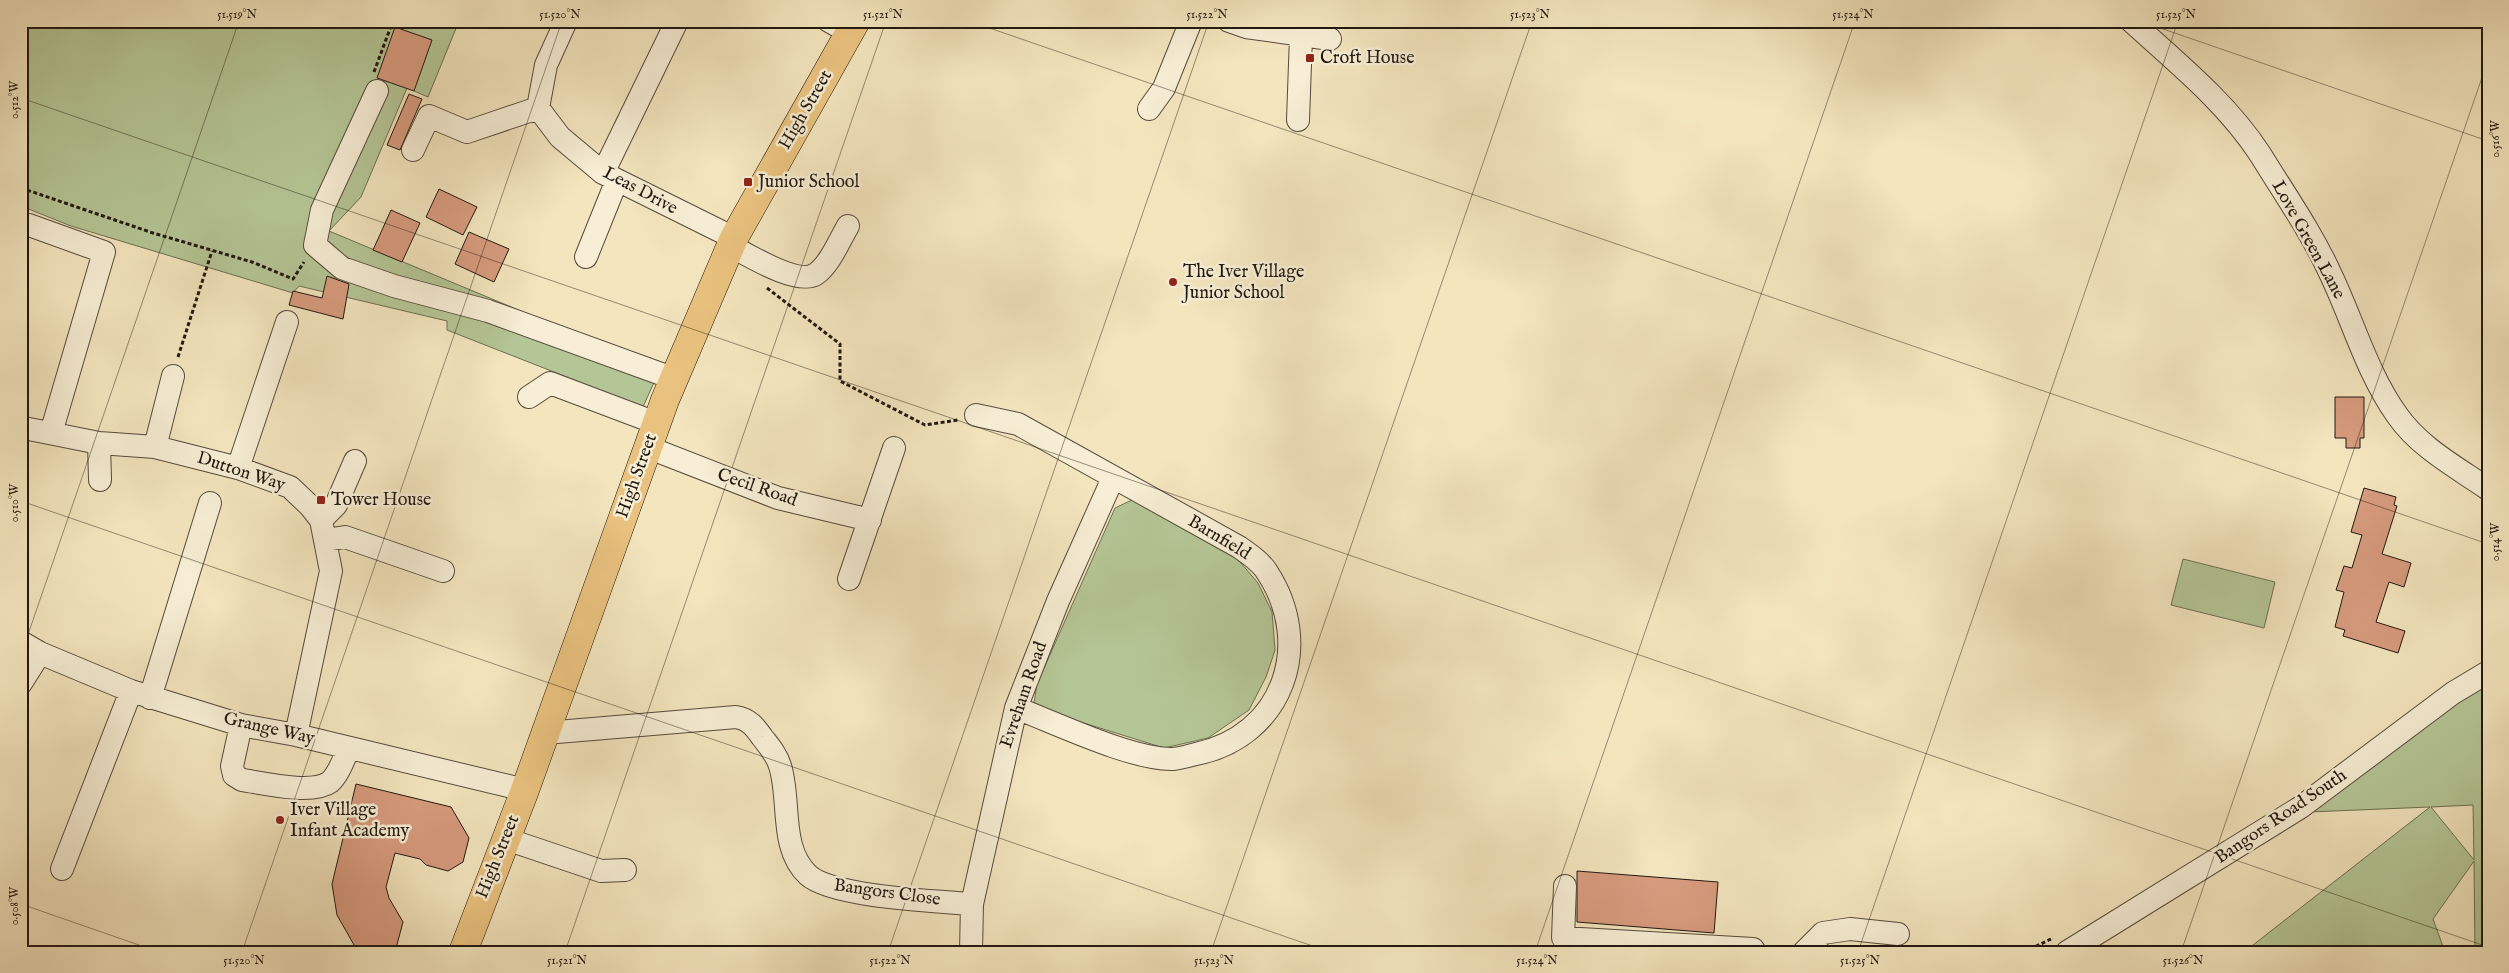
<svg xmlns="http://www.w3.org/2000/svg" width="2509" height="973" viewBox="0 0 2509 973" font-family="'IM FELL English',serif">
<rect width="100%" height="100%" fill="#f3e5be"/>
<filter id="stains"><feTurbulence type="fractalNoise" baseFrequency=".004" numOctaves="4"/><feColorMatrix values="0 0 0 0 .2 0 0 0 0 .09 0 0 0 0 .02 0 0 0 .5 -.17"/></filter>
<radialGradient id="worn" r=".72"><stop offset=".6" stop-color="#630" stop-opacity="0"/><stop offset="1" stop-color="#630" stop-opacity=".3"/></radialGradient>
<!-- green -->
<path fill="#b5c696" stroke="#6b6f53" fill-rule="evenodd" d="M21,21H459L428,97L407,88L361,197L329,231L660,369L643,407L447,330V321L299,286L293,293L71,226L21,206Z
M1132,500L1220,545L1240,562L1258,583L1272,612L1275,650L1266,677L1249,710L1208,738L1164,748L1042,710L1034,703L1037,684L1115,508Z
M2183,559L2275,582L2264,628L2171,605Z
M2488,682V952H2475L2474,861L2433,919L2445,952H2244L2430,807L2309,812L2455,701ZM2473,805L2474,859V860L2431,807Z"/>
<!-- building -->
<path fill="#d79b7e" stroke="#211810" d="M395,27L432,40L414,91L377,78Z
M409,94L422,99L400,150L387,145Z
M439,189L477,207L463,235L426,217Z
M391,210L420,223L402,262L373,250Z
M469,232L509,249L494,282L455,264Z
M327,276L349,284L343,319L289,305L293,291L322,298Z
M2335,397H2364V438H2360V448H2346V438H2335Z
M2364,488L2396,497L2394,505L2397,506L2382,554L2411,563L2404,587L2389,582L2376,622L2405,631L2398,653L2343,636L2345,630L2335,627L2344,592L2336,590L2344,566L2352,568L2362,535L2351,532Z
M356,784L451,807L469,838L463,862L448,871L426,865L420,859L395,853L386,887L389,898L403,922L395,952H358L337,915L332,884Z
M1577,871L1718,882L1714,933L1577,922Z"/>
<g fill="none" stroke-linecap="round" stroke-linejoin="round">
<!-- minor casing -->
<g stroke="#564b3c" stroke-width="24">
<path id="minor" d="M566,21L546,65L538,108L560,137L603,173L734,238
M829,21L850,33
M1229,21L1246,27L1330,39
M2131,21C2177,63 2226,102 2260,154C2284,193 2312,233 2331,275C2353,321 2367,373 2397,415C2419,447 2456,467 2488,489
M377,91L322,210L315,245L342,268L394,286L488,311L675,379
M1149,109L1164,88L1191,21
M1298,120L1301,36
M413,150L429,116L467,132L538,108
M603,173L677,21
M29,225L104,252L51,433
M731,246C748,255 798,286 816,274C830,264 839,241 848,226
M586,257L617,180
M529,397L550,383L656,423
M976,415L1018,424L1239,547C1249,554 1261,562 1267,572C1315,645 1283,736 1196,754C1189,756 1181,758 1173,759C1132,760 1056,723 1016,708
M21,432L24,428L99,443L155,447L238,468L290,487L310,506L321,520L331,571L296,735
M99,443L100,480
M155,447L173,376
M647,447L778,498L870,520
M238,468L287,322
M321,520L336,505L355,461
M326,540L345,537L443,571
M849,579L894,448
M21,642L40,653L131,691L241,725L296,735L525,790
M21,683L40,653
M150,698L210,503
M241,725L232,766L234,775L242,780C263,783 312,795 330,782C339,774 344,758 349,748
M545,733L736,717C749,719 755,727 762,737C769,746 777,755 780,766C791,800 779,848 808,875C832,897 936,901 972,904
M506,839L601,871L625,870
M62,869L131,691
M1565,886L1563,938L1753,949L1755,952
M971,952L972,904L1016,708L1058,601L1113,478
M1804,952L1823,933L1850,929L1898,934
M2067,952L2301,807L2453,693L2488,672"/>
</g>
<!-- major casing -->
<g stroke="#211810" stroke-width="29">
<path id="major" d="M463,952L525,790L665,400L734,238L856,21"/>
</g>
<!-- path -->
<path stroke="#211810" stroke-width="3" stroke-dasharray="4 2.5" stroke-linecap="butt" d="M374,72L391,26L388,21
M21,188L153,233L252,262L293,279L304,262
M767,288L840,344V381L925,425L958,420
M178,357L212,251
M2024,952L2051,939"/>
<!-- minor -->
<use href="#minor" stroke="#f7eed5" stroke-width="22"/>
<!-- major -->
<use href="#major" stroke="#eac27f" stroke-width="28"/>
</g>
<!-- ticks -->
<path fill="none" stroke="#211810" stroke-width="1" stroke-opacity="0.45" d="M969,21L2488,544M2140,21L2488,141M21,98L2488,947M21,501L1330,952M21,655L239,21M21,904L159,952M242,952L562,21M565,952L886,21M888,952L1209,21M1211,952L1532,21M1535,952L1855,21M1858,952L2178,21M2181,952L2488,60"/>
<!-- markers -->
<g fill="#8f2418" stroke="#f7eed5" stroke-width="2">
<rect x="1305" y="53" width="10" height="10" rx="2.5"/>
<rect x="743" y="177" width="10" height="10" rx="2.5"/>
<circle cx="1173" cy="282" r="5"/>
<rect x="316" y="495" width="10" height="10" rx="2.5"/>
<circle cx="280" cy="820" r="5"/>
</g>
<g text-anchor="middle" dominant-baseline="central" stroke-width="5" stroke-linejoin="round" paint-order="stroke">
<!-- poi labels -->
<g font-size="18" fill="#211810" stroke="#f7eed5" text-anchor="start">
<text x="1320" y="58">Croft House</text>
<text x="758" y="182">Junior School</text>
<text x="1183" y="272">The Iver Village<tspan x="1183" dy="21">Junior School</tspan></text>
<text x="331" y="500">Tower House</text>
<text x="290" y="810">Iver Village<tspan x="290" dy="21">Infant Academy</tspan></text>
</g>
<!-- street labels -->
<g font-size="18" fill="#211810" stroke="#f7eed5">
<text transform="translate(806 110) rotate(-60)">High Street</text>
<text transform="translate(640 191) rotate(28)">Leas Drive</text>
<text transform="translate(2308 240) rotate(61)">Love Green Lane</text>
<text transform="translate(241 472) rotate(18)">Dutton Way</text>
<text transform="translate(637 476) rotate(-70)">High Street</text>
<text transform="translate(757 488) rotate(19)">Cecil Road</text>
<text transform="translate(1219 538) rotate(31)">Barnfield</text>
<text transform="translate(1024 695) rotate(-71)">Evreham Road</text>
<text transform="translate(269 729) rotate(13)">Grange Way</text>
<text transform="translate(2281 817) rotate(-34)">Bangors Road South</text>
<text transform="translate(498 857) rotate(-68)">High Street</text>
<text transform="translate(887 893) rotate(8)">Bangors Close</text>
</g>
</g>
<!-- margin -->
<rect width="2509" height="973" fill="none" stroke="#f3e5be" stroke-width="55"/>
<rect x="28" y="28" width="2454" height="918" fill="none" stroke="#211810" stroke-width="2"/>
<g font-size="12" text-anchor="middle" fill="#211810">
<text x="237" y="18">51.519°N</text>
<text x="560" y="18">51.520°N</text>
<text x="883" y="18">51.521°N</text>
<text x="1207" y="18">51.522°N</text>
<text x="1530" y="18">51.523°N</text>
<text x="1853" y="18">51.524°N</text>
<text x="2176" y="18">51.525°N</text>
<text transform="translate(14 100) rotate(-90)" y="4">0.512°W</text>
<text transform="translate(2495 139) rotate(-90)" y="4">0.516°W</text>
<text transform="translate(14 503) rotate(-90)" y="4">0.510°W</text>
<text transform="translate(2495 542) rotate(-90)" y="4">0.514°W</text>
<text transform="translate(14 906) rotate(-90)" y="4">0.508°W</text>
<text x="244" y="964">51.520°N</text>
<text x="567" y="964">51.521°N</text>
<text x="890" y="964">51.522°N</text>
<text x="1214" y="964">51.523°N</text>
<text x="1537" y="964">51.524°N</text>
<text x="1860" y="964">51.525°N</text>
<text x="2183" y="964">51.526°N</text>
</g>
<rect width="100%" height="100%" filter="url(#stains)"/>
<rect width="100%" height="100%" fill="url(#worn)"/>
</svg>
